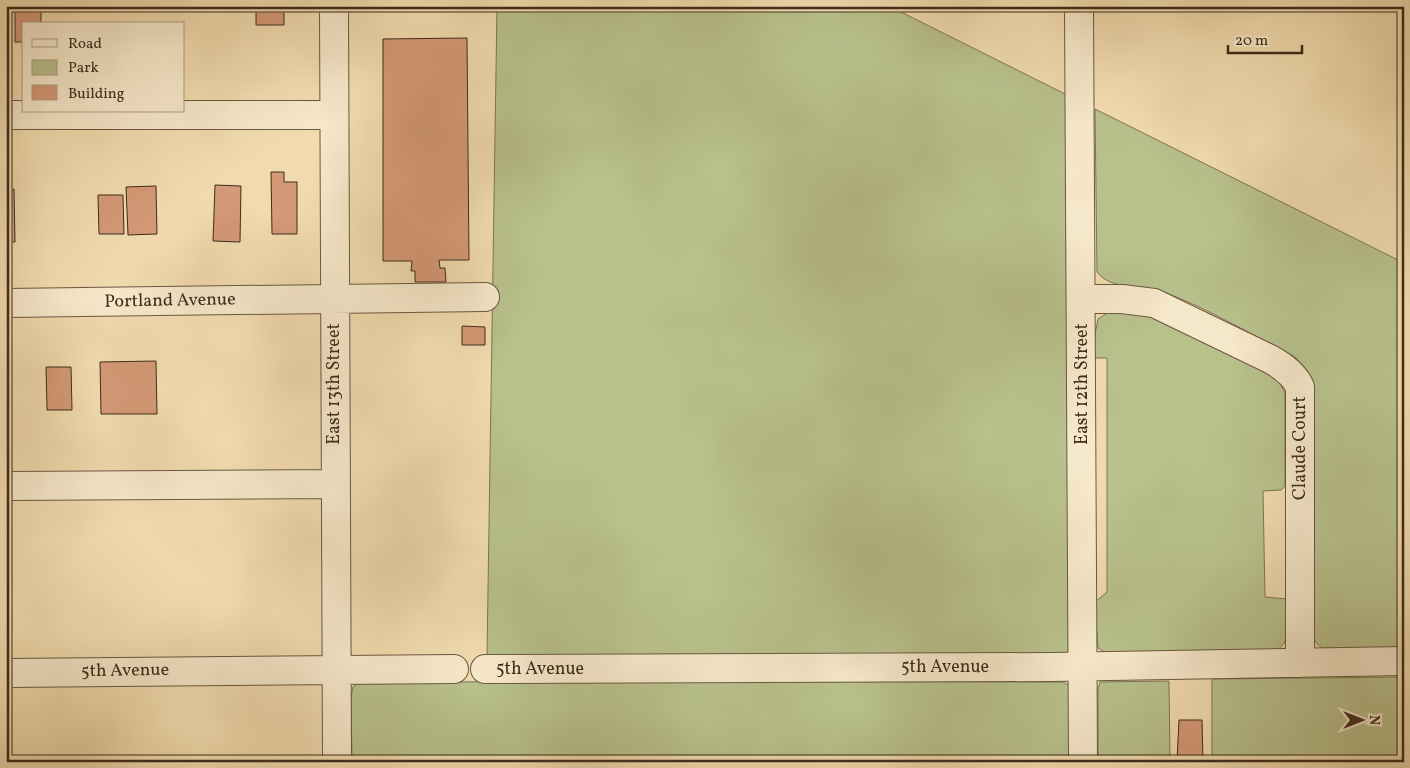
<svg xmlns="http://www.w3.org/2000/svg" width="1410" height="768" viewBox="0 0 1410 768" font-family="Vollkorn,serif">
<rect width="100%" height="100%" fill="#f1dbae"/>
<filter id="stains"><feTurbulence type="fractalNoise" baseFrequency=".004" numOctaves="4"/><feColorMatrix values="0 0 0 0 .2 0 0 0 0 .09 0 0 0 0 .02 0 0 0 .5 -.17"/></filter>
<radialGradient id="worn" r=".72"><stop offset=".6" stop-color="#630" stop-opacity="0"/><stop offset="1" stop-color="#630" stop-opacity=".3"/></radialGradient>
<!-- green -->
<path fill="#b8c18c" stroke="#7a7654" d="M497,6H889L1069,96L1070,651L1063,654L487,656Z
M1095,109L1404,263V651H1326L1317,644L1313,637L1310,377L1306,369L1295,357C1252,335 1209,309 1164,292C1143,284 1111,291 1097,272Z
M1117,310L1151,317L1270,373L1277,378L1285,393V486L1281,490L1263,491L1265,597L1287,599C1288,616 1293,640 1277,650L1106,653L1098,648L1095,602L1107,592V358H1095L1094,339L1098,319L1110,311Z
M1404,677V762H1212V679Z
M514,681L1063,682L1070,686L1071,762H352L351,698L353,687L357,684Z
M1169,681L1170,762H1098V689L1100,682Z"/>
<!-- building -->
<path fill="#d49976" stroke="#3d2c1c" d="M15,6H41V24H24V42H15Z
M256,6H284V25H256Z
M467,38L469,260H439L440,268H445L446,282H415V271H411L412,261H383V39Z
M271,172H284V182H297V234H272Z
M215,185L241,186L240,242L213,241Z
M156,186L157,234L128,235L126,187Z
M6,189H14L15,242H6Z
M98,195H123L124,234H99Z
M462,326L485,327V345H462Z
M156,361L157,414H101L100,362Z
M46,367H71L72,410H47Z
M1179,720H1202L1203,762H1177Z"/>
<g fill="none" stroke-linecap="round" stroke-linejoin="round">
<!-- minor casing -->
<g stroke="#6a5840" stroke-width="30">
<path id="minor" d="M334,6L337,762
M1079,6L1083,762
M6,115H333
M1081,299H1122L1154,303L1270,359C1283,366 1294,374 1300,387V663
M6,303L485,297
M6,486L335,484
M485,669L1052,667L1404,661
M6,673L454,669"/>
</g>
<!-- minor -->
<use href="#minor" stroke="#f6e8ca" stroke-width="28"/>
</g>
<g text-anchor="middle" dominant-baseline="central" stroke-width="4" stroke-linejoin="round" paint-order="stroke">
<!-- street labels -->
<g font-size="18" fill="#3d2c1c" stroke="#f6e8ca">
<text transform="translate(170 301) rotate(-1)">Portland Avenue</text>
<text transform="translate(334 384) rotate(-90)">East 13th Street</text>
<text transform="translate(1082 384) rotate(-90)">East 12th Street</text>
<text transform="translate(1300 448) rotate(-90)">Claude Court</text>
<text x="945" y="667">5th Avenue</text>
<text x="540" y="669">5th Avenue</text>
<text transform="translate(125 671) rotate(-1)">5th Avenue</text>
</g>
</g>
<!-- margin -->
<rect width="1410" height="768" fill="none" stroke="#f1dbae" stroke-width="25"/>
<rect x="8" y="8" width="1395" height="753" fill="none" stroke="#3d2c1c" stroke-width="2.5"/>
<rect x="12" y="12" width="1385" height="743" fill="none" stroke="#3d2c1c"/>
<!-- legend -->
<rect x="22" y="22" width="162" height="90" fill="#f6e8ca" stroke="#ac9d84"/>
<rect x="32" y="39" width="25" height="8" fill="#f6e8ca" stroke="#ac9d84"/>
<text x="68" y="48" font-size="15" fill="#3d2c1c">Road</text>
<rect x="32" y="60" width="25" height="15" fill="#b8c18c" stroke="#ac9d84"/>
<text x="68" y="72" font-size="15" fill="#3d2c1c">Park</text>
<rect x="32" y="85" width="25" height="15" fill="#d49976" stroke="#ac9d84"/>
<text x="68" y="98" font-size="15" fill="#3d2c1c">Building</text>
<!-- north arrow -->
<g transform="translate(1362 720) rotate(90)" stroke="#f6e8ca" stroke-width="4" paint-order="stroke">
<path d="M0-4L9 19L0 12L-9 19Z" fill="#3d2c1c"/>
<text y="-8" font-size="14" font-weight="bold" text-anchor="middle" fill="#3d2c1c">N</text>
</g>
<!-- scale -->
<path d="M1228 45v8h74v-8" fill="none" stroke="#3d2c1c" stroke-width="2.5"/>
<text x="1235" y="45" font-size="15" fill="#3d2c1c" stroke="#f6e8ca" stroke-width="4" paint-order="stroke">20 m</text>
<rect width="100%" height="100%" filter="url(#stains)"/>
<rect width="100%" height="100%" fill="url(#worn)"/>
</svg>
